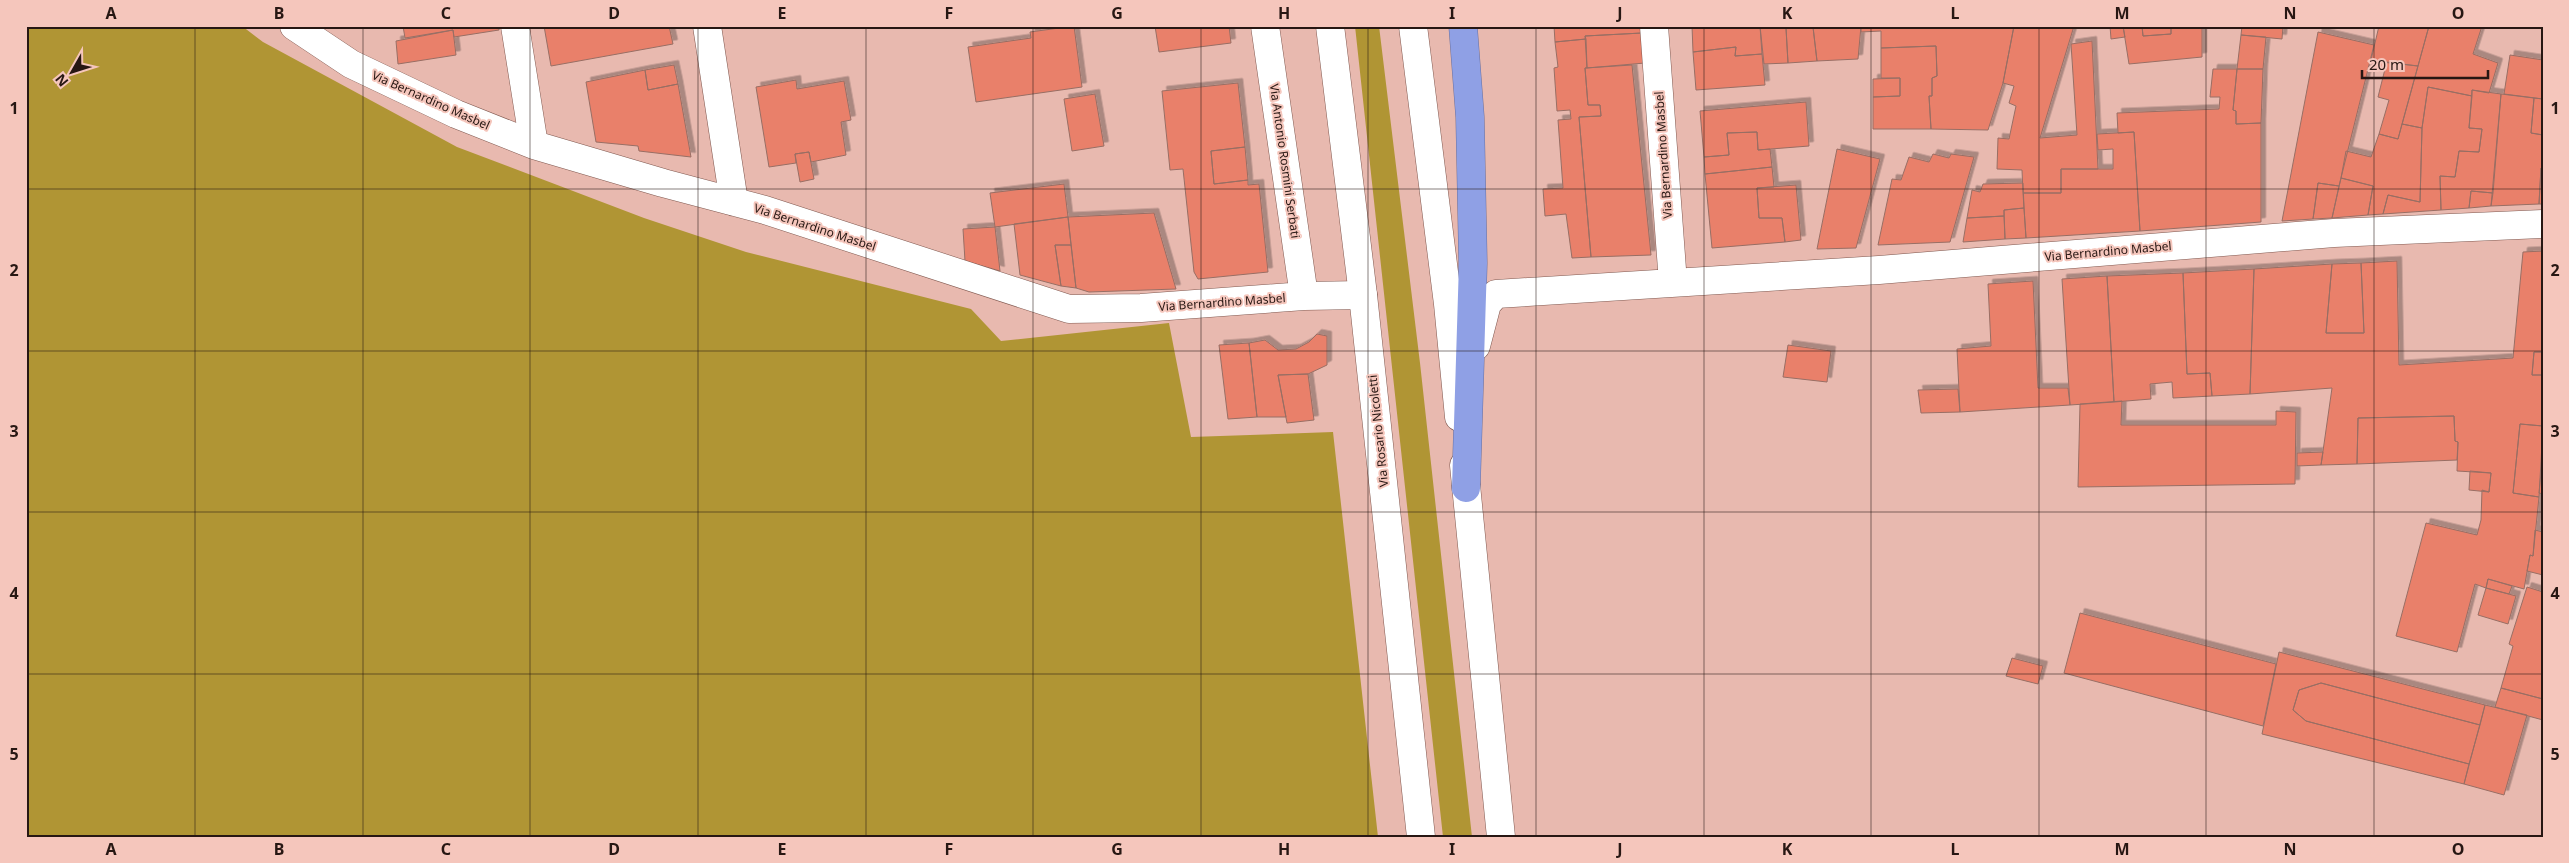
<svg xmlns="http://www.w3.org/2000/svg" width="2569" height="863" viewBox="0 0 2569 863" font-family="'Noto Sans',sans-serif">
<defs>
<filter id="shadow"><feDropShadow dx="4.5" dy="-4.5" stdDeviation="0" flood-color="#0004"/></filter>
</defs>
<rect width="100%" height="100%" fill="#e8b9af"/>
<!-- green -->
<path fill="#b09534" d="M26,26H242L263,42L457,147L644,218L746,252L971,309L1001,341L1169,323L1191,437L1333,432L1378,837H26Z
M1355,26H1379L1420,363L1472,837H1443Z"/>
<!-- building -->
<path fill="#e9806a" stroke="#986e64" filter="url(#shadow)" d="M403,26H499V30L454,37L453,30L405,38Z
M544,26H669L673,44L551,66Z
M1074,26L1082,87L976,102L968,47L1031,38L1030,32Z
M1155,26H1229L1231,43L1159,52Z
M1554,26H1641L1642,33L1585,36L1586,39L1555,42Z
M1692,26H1760L1762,54L1735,56L1736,47L1693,52Z
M1760,26H1861L1858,59L1817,61L1813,27L1786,28L1788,63L1764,64Z
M1861,26H2014L2003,83L1988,130L1931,129L1929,96H1932V78L1937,76L1936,46L1881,48V31L1861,32Z
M2014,26H2074L2040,138L2077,135L2071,44L2092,41L2098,169H2061V193H2023L2022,170L1997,169L1998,138L2009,139L2016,106L2009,103L2014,86L2003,83Z
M2110,26H2123L2125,37L2111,39Z
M2123,26H2142L2143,36L2171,34V26H2202V57L2129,64Z
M2142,26H2171V34L2143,36Z
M2242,26H2283L2282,39L2241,35Z
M2379,26H2429L2418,66L2371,60Z
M2429,26H2482L2473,54L2498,63L2489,93L2472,90V96L2428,87L2422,128L2402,124Z
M1813,27L1817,61L1788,63L1786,28Z
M453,30L456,55L398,64L396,41Z
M2318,32L2374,45L2339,186L2318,183L2313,219L2282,221Z
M1642,33L1645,63L1587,68L1585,36Z
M2241,35L2266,37L2263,69H2237Z
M1586,39L1587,68H1585L1588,105H1600L1601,116L1579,117L1591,257L1572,258L1566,214L1545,216L1543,189L1563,188L1558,120L1571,119L1570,110L1557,111L1554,68L1558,67L1555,42Z
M1936,46L1937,76L1932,78V96H1929L1931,129H1873V97L1900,96V78H1881V48Z
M1736,47L1735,56L1762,54L1765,85L1696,90L1693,52Z
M2510,55L2543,60V99L2504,94Z
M2381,62L2418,66L2398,139L2379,134L2389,100L2378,97L2385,69L2379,68Z
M674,65L678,84L648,90L645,70Z
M1632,65L1651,255L1591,257L1579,117L1601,116L1600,105H1588L1585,68Z
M2213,69H2237L2233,110L2236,111V124L2261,123V222L2140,231L2134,132L2118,133L2117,113L2219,109L2220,97H2210Z
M2237,69H2263L2261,123L2236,124V111L2233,110Z
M645,70L648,90L678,84L691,157L639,151L638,146L596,142L586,82Z
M1900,78V96L1873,97V79Z
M796,80L797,89L844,81L851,120L841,122L846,155L811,162L809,152L795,154L796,163L769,167L756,87Z
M1238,83L1245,147L1211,151L1214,184L1248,180V185L1259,184L1268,272L1198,279L1194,272L1183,169L1170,170L1162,91Z
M2428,87L2472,96L2469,128L2482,129L2479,152L2459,151L2455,177L2440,176L2441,210L2383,214L2388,195L2420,202L2422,128Z
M2472,90L2501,94L2493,193L2471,191L2469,208L2441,210L2440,176L2455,177L2459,151L2479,152L2482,129L2469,128Z
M1095,94L1104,146L1072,151L1064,99Z
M2501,94L2534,98L2531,133L2543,135V168H2541L2539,204L2491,206Z
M2534,98L2543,99V135L2531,133Z
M1806,102L1809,146L1758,150L1757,132L1727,133L1729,155L1704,157L1700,111Z
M2402,124L2422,128L2420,202L2388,195L2383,214L2368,215L2373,186L2341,178L2346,151L2371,157L2379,134L2398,139Z
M1757,132L1758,150L1770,149L1772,167L1705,174L1704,157L1729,155L1727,133Z
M2134,132L2140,231L2026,238L2023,193H2061V169H2113V149L2098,150L2097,134Z
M1245,147L1248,180L1214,184L1211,151Z
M1837,149L1880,159L1856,248L1817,249Z
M809,152L814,179L800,182L795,154Z
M1933,154L1949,158L1951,154L1974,157L1950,242L1878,245L1892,179L1901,180L1909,157L1929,162Z
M1772,167L1774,187L1757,188L1759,218H1782L1785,242L1712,248L1705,174Z
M2541,168H2543V204H2539Z
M2341,178L2373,186L2368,215L2332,218Z
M2023,183L2024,208L2004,210V216L1967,218L1972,190L1980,192L1983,184Z
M2318,183L2339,186L2332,218L2313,219Z
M1064,184L1068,217L995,227L990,193Z
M1796,185L1801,240L1785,242L1782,218H1759L1757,188Z
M2471,191L2493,193L2491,206L2469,208Z
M2024,208L2026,238L2005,239L2004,210Z
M1154,213L1176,289L1089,292L1076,288L1068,217Z
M2004,216L2005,239L1963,242L1967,218Z
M1068,217L1071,245H1055L1061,286L1020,275L1014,224Z
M995,227L1000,271L965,261L963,229Z
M1055,245H1071L1076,288L1061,286Z
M2543,251V352H2534L2532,375H2543V426L2520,424L2513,493L2539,497L2533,556L2530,555L2524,589L2488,579L2486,588L2475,584L2457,652L2396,636L2426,523L2477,535L2481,520L2482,490L2489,492L2491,473L2457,471L2458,442L2455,441L2454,416L2358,418L2357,464L2321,465L2332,388L2250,394L2254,269L2332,264L2326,333H2364L2361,263L2397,261L2399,365L2513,358L2523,252Z
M2361,263L2364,333H2326L2332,264Z
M2254,269L2250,394L2212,396L2210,373L2187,374L2183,273Z
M2183,273L2187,374L2210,373L2212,396L2173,398L2172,382L2150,384L2151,399L2114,402L2107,276Z
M2107,276L2114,402L2070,405L2062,279Z
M2033,281L2038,388H2068L2070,405L1960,412L1957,349L1991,346L1988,284Z
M1317,334L1327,336V365L1308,374L1278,375L1286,417H1257L1249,343L1265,340L1278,350L1296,349L1309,342Z
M1249,343L1257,417L1228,419L1219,345Z
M1788,345L1831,351L1827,382L1783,377Z
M2534,352H2543V375H2532Z
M1308,374L1314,420L1287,423L1278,375Z
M1958,389L1960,412L1921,413L1918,390Z
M2122,401L2121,425H2276V411L2296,412L2295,484L2078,487L2080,404Z
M2454,416L2455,441L2458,442L2457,460L2357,464L2358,418Z
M2520,424L2543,426L2539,497L2513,493Z
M2323,452L2321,465L2297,466V453Z
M2543,452V494L2539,493Z
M2470,471L2491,473L2489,492L2469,490Z
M2535,530L2543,532V575L2527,571L2530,555L2533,556Z
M2488,579L2512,586L2509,594L2486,588Z
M2527,587L2543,592V699L2501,688L2513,646L2509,644Z
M2486,588L2516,596L2508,624L2478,615Z
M2080,613L2276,664L2263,726L2064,673Z
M2279,652L2485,705L2480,725L2321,683L2299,690L2293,710L2306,721L2469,764L2464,784L2262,734Z
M2012,658L2043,666L2038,684L2006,676Z
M2321,683L2480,725L2469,764L2306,721L2293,710L2299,690Z
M2501,688L2543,699V720L2495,707Z
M2485,705L2527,715L2504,795L2464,784Z"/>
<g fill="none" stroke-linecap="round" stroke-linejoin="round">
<!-- minor casing -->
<g stroke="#815950" stroke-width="29">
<path id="minor" d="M294,26L351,64L456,114L534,145L663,183L765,210L1069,309L1141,308L1304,296L1363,295
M515,26L534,145
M707,26L734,202
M1265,26L1304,296
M1654,26L1673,283
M1476,346L1487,304L1496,294L1879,270L2334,233L2543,224"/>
</g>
<!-- secondary casing -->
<g stroke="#815950" stroke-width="29">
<path id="secondary" d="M1330,26L1363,295L1421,837
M1413,26L1448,304L1459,417
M1464,465L1501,837"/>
</g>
<!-- motorway casing -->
<g stroke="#6b709c" stroke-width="29">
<path id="motorway" d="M1463,26L1470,117L1473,263L1466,488"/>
</g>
<!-- minor -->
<use href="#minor" stroke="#fff" stroke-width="28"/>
<!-- secondary -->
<use href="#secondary" stroke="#fff" stroke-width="28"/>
<!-- motorway -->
<use href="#motorway" stroke="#8fa0e5" stroke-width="28"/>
</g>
<!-- grid -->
<path fill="none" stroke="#271713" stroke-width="1" stroke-opacity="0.55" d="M195,26V837M363,26V837M530,26V837M698,26V837M866,26V837M1033,26V837M1201,26V837M1368,26V837M1536,26V837M1704,26V837M1871,26V837M2039,26V837M2206,26V837M2374,26V837M26,189H2543M26,351H2543M26,512H2543M26,674H2543"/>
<g text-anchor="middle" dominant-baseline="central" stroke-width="4" stroke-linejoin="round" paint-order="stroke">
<!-- street labels -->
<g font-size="12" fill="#271713" stroke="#f5c6bc">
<text transform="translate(431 100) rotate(24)">Via Bernardino Masbel</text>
<text transform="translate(1663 155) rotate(-94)">Via Bernardino Masbel</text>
<text transform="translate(1285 161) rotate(82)">Via Antonio Rosmini Serbati</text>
<text transform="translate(815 227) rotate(18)">Via Bernardino Masbel</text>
<text transform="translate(2108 251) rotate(-5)">Via Bernardino Masbel</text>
<text transform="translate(1222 302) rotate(-4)">Via Bernardino Masbel</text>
<text transform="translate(1378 431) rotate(-96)">Via Rosario Nicoletti</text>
</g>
</g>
<!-- border -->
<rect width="2569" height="863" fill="none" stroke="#f5c6bc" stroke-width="55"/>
<!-- north arrow -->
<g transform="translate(72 72) rotate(231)" stroke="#f5c6bc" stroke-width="4" paint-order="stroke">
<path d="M0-4L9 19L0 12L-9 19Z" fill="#271713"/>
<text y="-8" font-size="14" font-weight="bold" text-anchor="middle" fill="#271713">N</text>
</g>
<!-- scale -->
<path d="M2362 70v8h126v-8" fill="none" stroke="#271713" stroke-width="2.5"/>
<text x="2369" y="70" font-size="15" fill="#271713" stroke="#f5c6bc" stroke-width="4" paint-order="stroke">20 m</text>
<rect x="28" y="28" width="2514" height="808" fill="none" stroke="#271713" stroke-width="2"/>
<g font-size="16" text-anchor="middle" font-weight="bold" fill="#271713">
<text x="111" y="19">A</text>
<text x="279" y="19">B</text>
<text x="446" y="19">C</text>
<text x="614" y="19">D</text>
<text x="782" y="19">E</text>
<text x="949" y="19">F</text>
<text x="1117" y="19">G</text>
<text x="1284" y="19">H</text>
<text x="1452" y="19">I</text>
<text x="1620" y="19">J</text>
<text x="1787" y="19">K</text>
<text x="1955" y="19">L</text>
<text x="2122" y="19">M</text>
<text x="2290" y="19">N</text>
<text x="2458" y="19">O</text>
<text x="14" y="114">1</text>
<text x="2555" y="114">1</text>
<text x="14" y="276">2</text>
<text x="2555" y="276">2</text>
<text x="14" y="437">3</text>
<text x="2555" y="437">3</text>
<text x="14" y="599">4</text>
<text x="2555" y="599">4</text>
<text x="14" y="760">5</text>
<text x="2555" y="760">5</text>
<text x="111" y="855">A</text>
<text x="279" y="855">B</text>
<text x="446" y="855">C</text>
<text x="614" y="855">D</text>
<text x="782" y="855">E</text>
<text x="949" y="855">F</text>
<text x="1117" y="855">G</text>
<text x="1284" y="855">H</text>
<text x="1452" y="855">I</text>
<text x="1620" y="855">J</text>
<text x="1787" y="855">K</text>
<text x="1955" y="855">L</text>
<text x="2122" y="855">M</text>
<text x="2290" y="855">N</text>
<text x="2458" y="855">O</text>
</g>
</svg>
